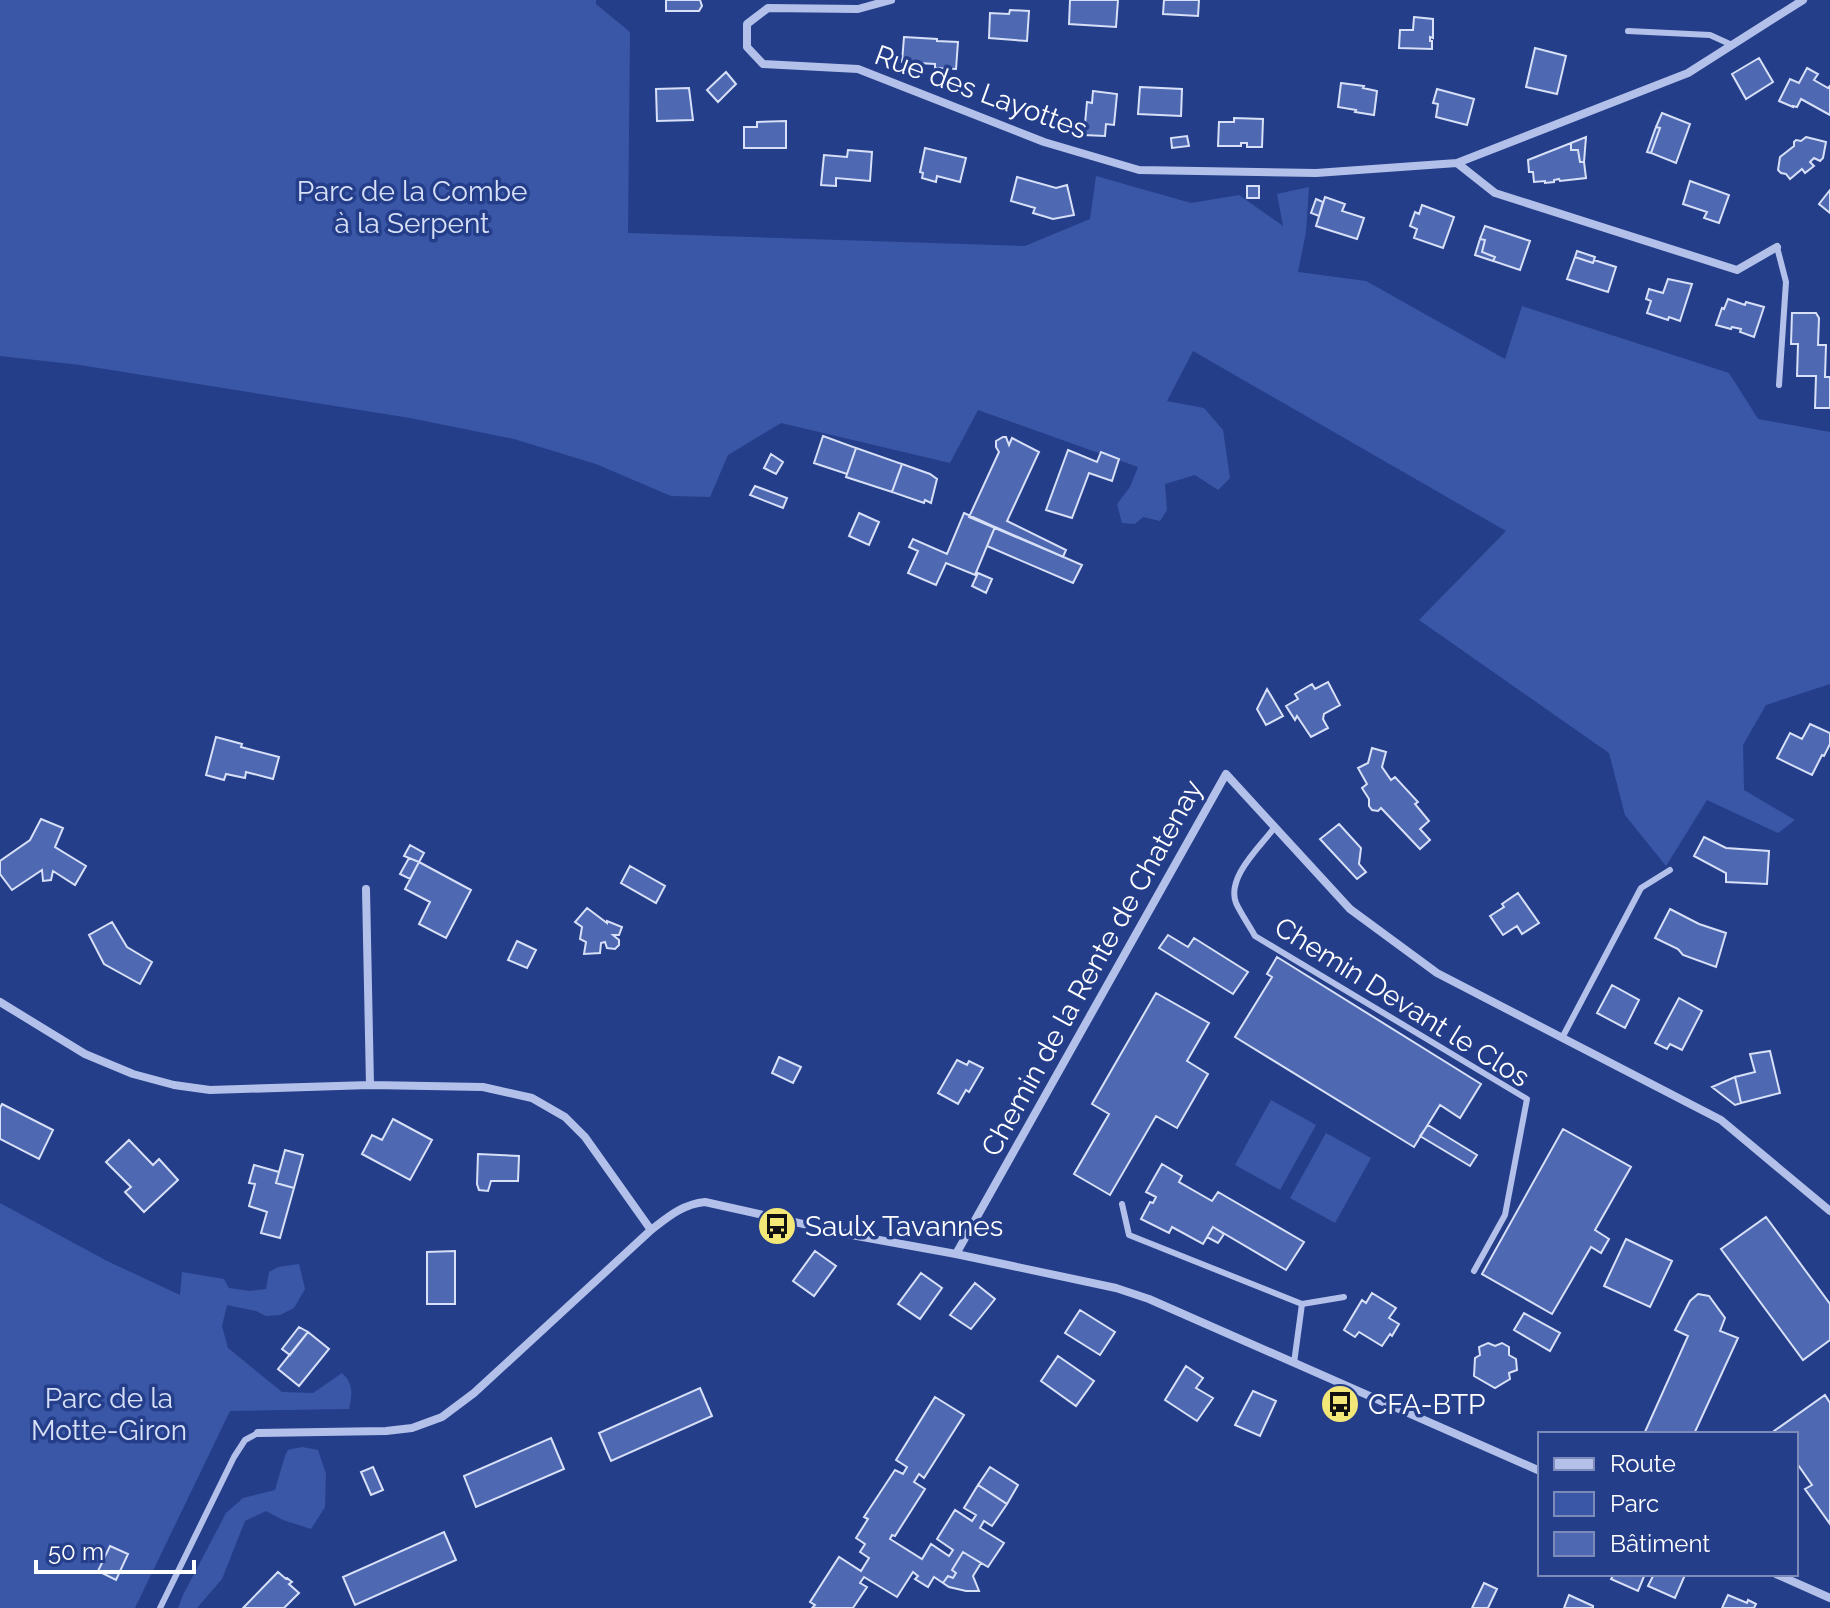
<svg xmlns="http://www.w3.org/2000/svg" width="1830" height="1608" viewBox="0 0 1830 1608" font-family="Raleway,sans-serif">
<rect width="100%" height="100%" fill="#253e8a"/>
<!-- green -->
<path fill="#3a57a7" d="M0,0H596V4L630,32L628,233L1025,246L1090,219L1096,176L1191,203L1239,195L1283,226L1277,194L1309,187L1306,232L1298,272L1366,281L1505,359L1522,306L1729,373L1758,419L1830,432V684L1766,705L1743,745L1744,790L1795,820L1778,833L1707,800L1666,866L1625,815L1609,753L1419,620L1506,531L1193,351L1167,401L1204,408L1223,430L1230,478L1218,490L1195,475L1165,484L1167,510L1160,521L1143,517L1135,524L1122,523L1117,504L1130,487L1138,467L978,410L950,463L781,423L728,455L710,497L671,496L596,464L514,439L410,418L80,365L0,356Z
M1271,1100L1316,1125L1280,1190L1235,1165Z
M1326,1133L1371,1158L1335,1223L1290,1198Z
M0,1203L107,1261L180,1295L182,1272L224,1279L229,1288L250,1291L266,1289L269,1272L278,1267L299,1264L305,1289L294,1308L280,1315L266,1316L256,1311L227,1305L222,1326L228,1348L282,1392L313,1393L342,1373C354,1384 352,1394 349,1409L230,1411L135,1608H0Z
M302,1447L318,1450L326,1474L325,1507L311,1529L283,1520L266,1511L245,1521L222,1579L197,1608H178L183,1595L226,1513L243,1498L275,1490L285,1456L288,1450Z"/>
<!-- building -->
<path fill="#4e68b2" stroke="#d7e0f7" stroke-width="2" d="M666,0H700L702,6L699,11H666Z
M1070,0H1118L1116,27L1069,24Z
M1164,0H1199L1198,16L1163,14Z
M1010,10L1029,11L1027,41L989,38L990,13L1009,14Z
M1414,17L1433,19V38L1430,37V41H1432V49L1399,48L1400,30H1413Z
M904,37L937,39V41L958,42L956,69L935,68V64L902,62Z
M1535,48L1566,56L1557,94L1526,87Z
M1759,58L1773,82L1746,99L1732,74Z
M1807,68L1818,74L1814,80L1828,88L1830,86V115L1801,99L1797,107L1793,106V107L1779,101L1790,79L1799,83Z
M726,72L736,84L718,102L707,90Z
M1341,83L1364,86L1363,88L1377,91L1374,115L1355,112L1356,110L1338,107Z
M1140,87L1182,89L1181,116L1138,114Z
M689,88L693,120L657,121L656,89Z
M1437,89L1474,99L1467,125L1436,117L1438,104L1433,103Z
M1093,91L1117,94L1114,125L1106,124L1105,136L1084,135L1087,102L1092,103Z
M1662,113L1690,124L1676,163L1651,153L1660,128L1656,127Z
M1234,118L1263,119L1262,147H1247V143H1241V146H1218L1219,122H1234Z
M786,121V148H744V127H757V122Z
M1656,127L1660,128L1651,153L1647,152Z
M1187,136L1189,146L1172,148L1171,138Z
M1586,137L1584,162H1580L1578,150H1571V143Z
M1806,137L1826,142L1823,158L1820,161L1814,158L1810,162L1814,166L1805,173L1802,169L1790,179L1786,174L1781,173L1778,170L1780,157L1794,146V142L1796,140L1801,141Z
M1571,143V150H1578L1580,162H1584L1586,178L1560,181L1559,179L1554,180V182L1545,183V181L1534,182L1533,172H1529L1528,160Z
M925,148L966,158L960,182L937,176L936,182L922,178L923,173L920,172Z
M848,150L872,152L870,181L836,178V186L821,185L824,155L847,157Z
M1017,177L1056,188L1067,185L1074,215L1053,219L1033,213L1035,208L1011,201Z
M1690,181L1729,195L1719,223L1704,218L1707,212L1683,204Z
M1247,186H1259V198H1247Z
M1830,190V213L1819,204Z
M1325,197L1345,204L1342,211L1364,218L1357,239L1316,226Z
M1316,199L1323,202L1319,216L1311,213Z
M1422,205L1454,217L1443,248L1414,238L1417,229L1410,226L1415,212L1419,214Z
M1485,226L1530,241L1520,270L1493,261L1495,257L1482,252L1485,240L1480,239Z
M1480,239L1485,240L1482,252L1495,257L1493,261L1475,255Z
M1577,251L1595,257L1593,263L1575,257Z
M1575,257L1593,263L1594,260L1616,267L1608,292L1567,279Z
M1668,279L1692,284L1680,321L1669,317L1668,320L1647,313L1651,301L1646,299L1649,289L1663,293Z
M1728,299L1745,305L1746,302L1764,307L1754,337L1740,332L1741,329L1732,327L1731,329L1716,325L1722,308L1724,309Z
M1792,313H1816L1819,318L1818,345H1826L1825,377H1830V408H1815L1816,376H1797L1798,344H1791Z
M823,436L856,448L847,474L814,463Z
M1003,437H1006L1009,445L1012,438L1039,452L1007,521L1066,550L1063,557L969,517L999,452L996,447V441Z
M856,448L902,464L892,492L846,477Z
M1068,450L1097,462L1101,452L1119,459L1112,481L1089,473L1072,518L1046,510Z
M771,454L783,462L776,474L764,468Z
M902,464L930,474L937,479L931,503L925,500L924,503L892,492Z
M755,486L787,498L783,508L750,495Z
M859,513L879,522L869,545L849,536Z
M964,513L995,527L975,575L946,563L936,585L908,573L918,551L909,547L913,539L947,554Z
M995,527L1082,565L1073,583L987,546Z
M978,573L992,579L986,593L972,586Z
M1328,682L1340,705L1324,714L1323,719L1328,728L1311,737L1297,716L1295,720L1286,706L1298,699L1295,694L1312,684L1315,689Z
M1267,689L1283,716L1266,725L1257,709Z
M1810,724L1830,733V744L1824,756L1822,755L1812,775L1777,758L1790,733L1802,739Z
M216,737L242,744L241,747L279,757L273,779L246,772L245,778L226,774L224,780L206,775Z
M1372,748L1386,752L1382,767L1391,780L1395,777L1418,802L1415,804L1429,821L1420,829L1430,840L1420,849L1381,808L1378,811L1372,810L1369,806V799L1362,788L1367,784L1358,768L1368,763Z
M41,819L63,828L55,847L86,866L75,885L53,871L51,880L43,881L42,870L12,890L0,874V861L30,840Z
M1339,824L1361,848L1359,864L1366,872L1357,879L1320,839Z
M1704,837L1726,848L1769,851L1767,884L1726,882V873L1694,856Z
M410,845L424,853L419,862L404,856Z
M409,858L419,862L410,879L400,874Z
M419,862L471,890L446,938L419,924L430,902L405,889Z
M630,866L665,886L656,903L621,883Z
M1518,893L1539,923L1522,934L1517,926L1503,935L1490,916L1504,907L1502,904Z
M587,908L607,923V921L622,927L619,935H613L619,940V945L615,949L607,948L605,942L601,943L600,953L584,954L586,942L580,939L582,927L575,922Z
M1670,909L1699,924L1726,933L1716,967L1683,955L1678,949L1655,938Z
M112,922L127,947L152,962L140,984L104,964L89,935Z
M1168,935L1188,947L1194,938L1248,972L1233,994L1159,948Z
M517,941L536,950L527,968L508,960Z
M1277,957L1481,1084L1460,1118L1440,1105L1414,1147L1235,1037L1272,977L1267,974Z
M1612,985L1639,1000L1625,1028L1597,1013Z
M1156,993L1209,1023L1187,1061L1208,1074L1177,1128L1156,1116L1110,1195L1074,1174L1109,1114L1092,1104Z
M1679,998L1702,1011L1682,1050L1670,1044L1667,1049L1655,1043Z
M1770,1051L1780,1093L1741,1103L1735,1077L1755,1072L1750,1054Z
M779,1057L801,1067L793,1083L772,1073Z
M957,1060L967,1065L969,1061L983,1068L969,1092L966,1090L958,1104L938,1093Z
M1735,1077L1741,1103L1735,1105L1712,1087Z
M2,1104L53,1130L39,1159L0,1139V1108Z
M393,1119L432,1140L410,1180L362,1154L372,1135L382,1140Z
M1428,1125L1477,1155L1470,1166L1420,1136Z
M1563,1129L1631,1167L1595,1230L1609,1239L1601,1253L1591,1247L1552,1314L1482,1274Z
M129,1140L153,1165L159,1159L178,1180L144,1212L125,1192L131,1187L106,1162Z
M285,1150L303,1155L294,1188L276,1183Z
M478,1154L519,1156L518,1181H491L488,1191L479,1190L477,1184Z
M1162,1164L1182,1176L1179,1182L1212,1201L1218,1192L1304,1242L1286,1270L1213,1227L1203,1244L1172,1227L1169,1233L1141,1219L1150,1202L1153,1203L1156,1197L1146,1192Z
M254,1165L279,1172L276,1183L294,1188L280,1238L261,1233L267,1212L249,1206L255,1184L249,1183Z
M1766,1217L1830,1304V1340L1803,1360L1721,1249Z
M1213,1227L1224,1234L1218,1243L1207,1237Z
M1626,1239L1672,1261L1650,1307L1604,1286Z
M455,1251V1304H427V1252Z
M815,1251L836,1266L814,1296L793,1281Z
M921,1273L942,1288L920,1319L898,1304Z
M975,1283L995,1299L971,1329L950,1315Z
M1372,1293L1396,1308L1389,1318L1399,1324L1392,1336L1390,1334L1382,1346L1359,1332L1355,1337L1344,1330L1362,1300L1366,1303Z
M1698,1294L1709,1296L1725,1318L1720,1331L1738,1338L1694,1434H1644L1688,1336L1675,1330L1690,1301Z
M1080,1310L1115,1332L1100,1355L1065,1333Z
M1524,1313L1560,1333L1550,1351L1514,1330Z
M299,1327L308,1332L290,1355L282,1349Z
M308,1332L329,1349L299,1386L278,1369Z
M1488,1343L1495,1346L1502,1343L1509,1347V1355L1516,1359L1517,1370L1509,1373L1510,1379L1495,1388L1474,1376L1475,1358L1480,1355L1479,1347Z
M1058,1356L1094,1381L1076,1406L1041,1381Z
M1186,1366L1203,1378L1196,1388L1213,1398L1197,1421L1165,1400Z
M700,1388L712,1416L611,1461L599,1433Z
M1253,1391L1276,1401L1260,1436L1235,1425Z
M1825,1395L1830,1403V1524L1805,1489L1812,1485L1796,1462V1434H1776L1774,1431Z
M935,1397L964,1415L924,1478L919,1474L914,1482L925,1489L895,1536L892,1535L890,1539L922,1559L931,1544L949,1556L953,1550L937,1539L955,1510L972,1521L976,1515L964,1508L978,1485L1007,1504L992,1526L984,1521L980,1528L1004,1543L988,1567L963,1552L952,1570L956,1573L953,1578L948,1576L943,1583L934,1577L928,1587L915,1579L918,1576L913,1572L897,1597L864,1577L860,1583L867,1587L853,1608H812L815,1605L810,1602L839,1557L861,1571L869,1558L860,1552L865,1544L856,1538L868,1519L864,1517L895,1470L903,1474L907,1467L896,1460Z
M551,1438L564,1469L476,1507L464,1476Z
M373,1467L383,1490L371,1495L361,1472Z
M990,1467L1018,1485L1007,1504L978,1485Z
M444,1532L456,1560L355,1605L343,1577Z
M110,1546L128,1554L116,1580L98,1571Z
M963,1552L981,1563L973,1576L979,1591H966L949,1587L943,1583L948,1576L953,1578L956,1573L952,1570Z
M278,1572L286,1579L287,1578L292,1582L289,1584L299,1593L284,1608H243Z
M1614,1574H1645L1638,1591L1611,1579Z
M1654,1574L1685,1575L1675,1598L1648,1586Z
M1484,1583L1497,1589L1488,1608H1472Z
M1569,1595L1593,1606V1608H1564Z
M1728,1595L1747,1603L1748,1600L1756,1604L1754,1608H1722Z"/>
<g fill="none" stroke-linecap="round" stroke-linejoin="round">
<!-- lane -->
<path stroke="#b3c1ea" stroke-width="6" d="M1628,31L1710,35L1732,45
M1777,247L1786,282L1779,385
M1274,828C1261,846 1226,877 1236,903C1241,914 1249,925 1255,936L1527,1099L1505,1215L1474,1271
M1562,1038L1641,888L1670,870
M1122,1204L1129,1235L1302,1304L1294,1363
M1302,1304L1344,1297
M160,1608L234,1457L245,1440L258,1433"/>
<!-- street -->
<path stroke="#b3c1ea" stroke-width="8" d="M891,0L858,9L768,8L747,24V47L763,64L858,69L1044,142L1139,170L1316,173L1457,163L1688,73L1803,0
M1457,163L1495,193L1737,270L1777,247
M366,889L370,1085
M0,1002L85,1054L133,1074L174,1085L210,1090L370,1085L483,1087L532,1098L565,1117L585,1137L651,1230
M956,1254L1226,774L1350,909L1437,973L1721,1120L1830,1211
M258,1433L386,1431L412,1428L442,1417L474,1393L651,1230C668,1217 683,1204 705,1202L857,1236L956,1254L1116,1288L1149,1299L1540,1471
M1776,1574L1830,1598"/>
</g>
<!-- icons -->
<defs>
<g id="bus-disc" transform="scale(2)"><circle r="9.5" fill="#f3e777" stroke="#253e8a"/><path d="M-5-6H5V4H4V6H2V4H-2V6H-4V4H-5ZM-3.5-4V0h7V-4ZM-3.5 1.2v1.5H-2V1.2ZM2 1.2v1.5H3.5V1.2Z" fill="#111"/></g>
</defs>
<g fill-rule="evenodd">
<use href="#bus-disc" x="777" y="1226"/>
<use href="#bus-disc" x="1340" y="1404"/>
</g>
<g text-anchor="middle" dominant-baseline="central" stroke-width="7" stroke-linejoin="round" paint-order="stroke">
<!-- street labels -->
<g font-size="28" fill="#fff" stroke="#253e8a">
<text transform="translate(981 92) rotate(20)">Rue des Layottes</text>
<text transform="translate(1092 968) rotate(-61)">Chemin de la Rente de Chatenay</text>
<text transform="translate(1402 1002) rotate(32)">Chemin Devant le Clos</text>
</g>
<!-- park labels -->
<g font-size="28" fill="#d7e0f7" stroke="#253e8a">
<text x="412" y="191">Parc de la Combe<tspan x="412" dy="32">à la Serpent</tspan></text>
<text x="109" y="1398">Parc de la<tspan x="109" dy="32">Motte-Giron</tspan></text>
</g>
<!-- poi labels -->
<g font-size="28" fill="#fff" stroke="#253e8a" text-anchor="start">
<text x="805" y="1226">Saulx Tavannes</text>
<text x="1368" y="1404">CFA-BTP</text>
</g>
</g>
<!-- legend -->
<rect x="1538" y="1432" width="260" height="144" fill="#253e8a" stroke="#7c8bb9" stroke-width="2"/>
<rect x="1554" y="1458" width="40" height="12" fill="#b3c1ea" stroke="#7c8bb9" stroke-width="2"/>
<text x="1610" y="1472" font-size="24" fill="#ffffff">Route</text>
<rect x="1554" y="1492" width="40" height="24" fill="#3a57a7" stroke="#7c8bb9" stroke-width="2"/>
<text x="1610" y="1512" font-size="24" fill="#ffffff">Parc</text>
<rect x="1554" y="1532" width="40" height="24" fill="#4e68b2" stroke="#7c8bb9" stroke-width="2"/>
<text x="1610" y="1552" font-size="24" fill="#ffffff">Bâtiment</text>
<!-- scale -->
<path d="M36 1560v12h158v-12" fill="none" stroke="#ffffff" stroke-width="4"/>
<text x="48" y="1560" font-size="24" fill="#ffffff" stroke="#253e8a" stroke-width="6" paint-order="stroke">50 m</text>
</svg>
